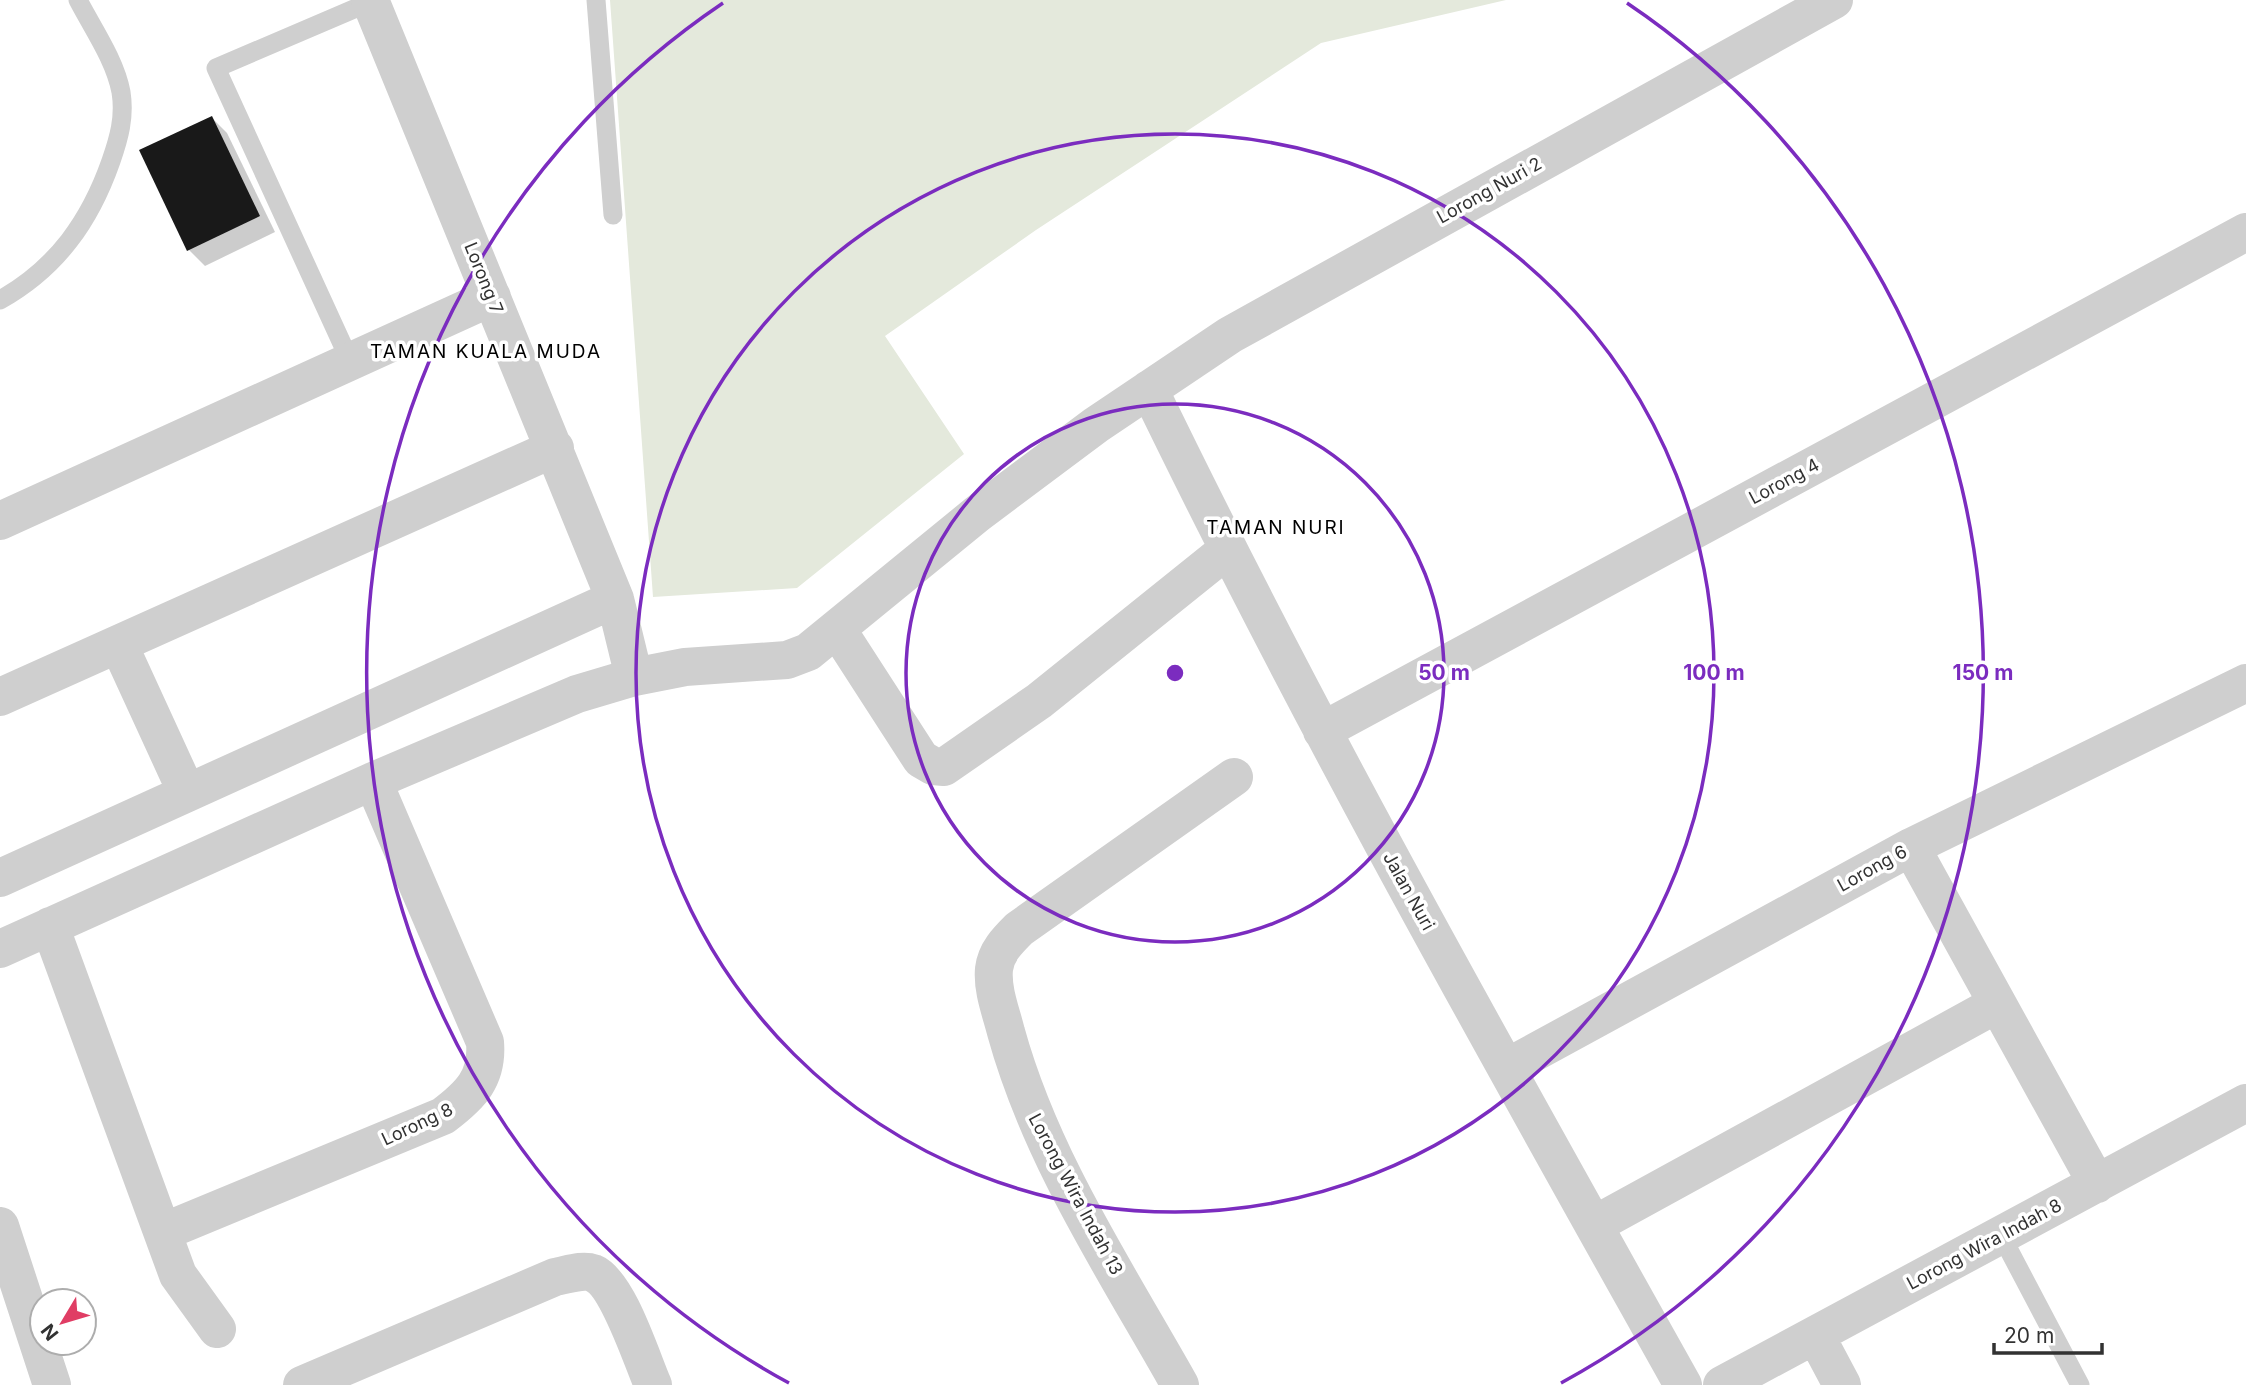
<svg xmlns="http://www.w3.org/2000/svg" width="2246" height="1385" viewBox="0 0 2246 1385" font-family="Inter,sans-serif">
<rect width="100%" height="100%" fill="#fff"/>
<!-- green -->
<path fill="#e4e9dc" d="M610,0H1506L1321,43L1036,230L885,336L964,454L797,588L653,597Z"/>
<!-- shadow -->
<path fill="#0003" d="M212,118L227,133L275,232L205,266L189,250L142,151Z"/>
<!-- building -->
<path fill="#191919" d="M212,116L260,216L187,251L139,150Z"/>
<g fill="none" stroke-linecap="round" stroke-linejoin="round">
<!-- lane -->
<path stroke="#cfcfcf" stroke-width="19" d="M596,0L613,215
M0,300C57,268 90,221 111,161C119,138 125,117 121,92C115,60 93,29 78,0
M350,361L216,68L375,0
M2001,1235L2080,1385"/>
<!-- street -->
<path stroke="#cfcfcf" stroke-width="38" d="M370,0L615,599L634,677
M1149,389C1313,728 1499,1056 1683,1385
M0,521L492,297
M837,629L921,759L933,766L944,767L1039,701L1227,550
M119,645L186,791
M0,697L555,448
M1322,731L2246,232
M1911,847L2097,1184
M0,878L615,599
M50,926L178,1275L217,1329
M0,949L373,781L577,694L634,677L685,667L787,660L808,652L977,514L1096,425L1230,335L1834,0
M1506,1068L1911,847L2246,683
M1594,1225L1997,1004
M0,1226L52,1385
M163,1232L443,1116C471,1095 488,1078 485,1042L373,781
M1816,1336L1842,1385
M302,1385L555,1277C567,1275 582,1269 593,1273C618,1283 642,1360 653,1385
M1180,1385C1116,1271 1041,1159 1006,1032C1001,1012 992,990 994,969C996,952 1007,941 1019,929L1234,777
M1722,1385L2246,1103"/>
</g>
<!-- distance rings -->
<g fill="none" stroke="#7b2cbf" stroke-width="3.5">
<circle cx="1175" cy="673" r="269"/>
<circle cx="1175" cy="673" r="539"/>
<path d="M789 1383A808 808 0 0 1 723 3M1627 3A808 808 0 0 1 1561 1383"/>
</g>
<g text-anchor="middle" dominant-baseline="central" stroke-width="7" stroke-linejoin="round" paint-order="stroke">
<!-- street labels -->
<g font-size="18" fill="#323232" stroke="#fff">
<text transform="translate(1489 190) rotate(-29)">Lorong Nuri 2</text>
<text transform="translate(484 278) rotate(68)">Lorong 7</text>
<text transform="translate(1784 481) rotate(-28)">Lorong 4</text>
<text transform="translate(1872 868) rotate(-29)">Lorong 6</text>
<text transform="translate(1409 891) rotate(61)">Jalan Nuri</text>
<text transform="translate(417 1124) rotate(-25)">Lorong 8</text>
<text transform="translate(1076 1194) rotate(62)">Lorong Wira Indah 13</text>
<text transform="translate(1984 1244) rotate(-28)">Lorong Wira Indah 8</text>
</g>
<!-- neighbourhood labels -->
<g font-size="19" letter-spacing="2" fill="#000" stroke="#fff">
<text x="486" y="351">TAMAN KUALA MUDA</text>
<text x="1276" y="527">TAMAN NURI</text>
</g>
</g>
<circle cx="1175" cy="673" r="10" fill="#7b2cbf" stroke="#fff" stroke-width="3.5"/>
<g font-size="21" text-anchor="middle" font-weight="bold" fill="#7b2cbf" stroke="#fff" stroke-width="7" stroke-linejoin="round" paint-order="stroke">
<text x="1444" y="680">50 m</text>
<text x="1714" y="680">100 m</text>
<text x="1983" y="680">150 m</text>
</g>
<!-- north arrow -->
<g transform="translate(63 1322) rotate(232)"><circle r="33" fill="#ffffff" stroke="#adadad" stroke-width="2"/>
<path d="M0-5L12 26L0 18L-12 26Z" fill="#e03d64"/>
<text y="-10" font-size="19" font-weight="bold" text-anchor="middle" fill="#323232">N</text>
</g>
<!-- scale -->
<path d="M1994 1343v10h108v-10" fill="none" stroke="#323232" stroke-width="3.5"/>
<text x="2004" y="1343" font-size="21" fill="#323232" stroke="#ffffff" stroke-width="5" paint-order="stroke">20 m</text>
</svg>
